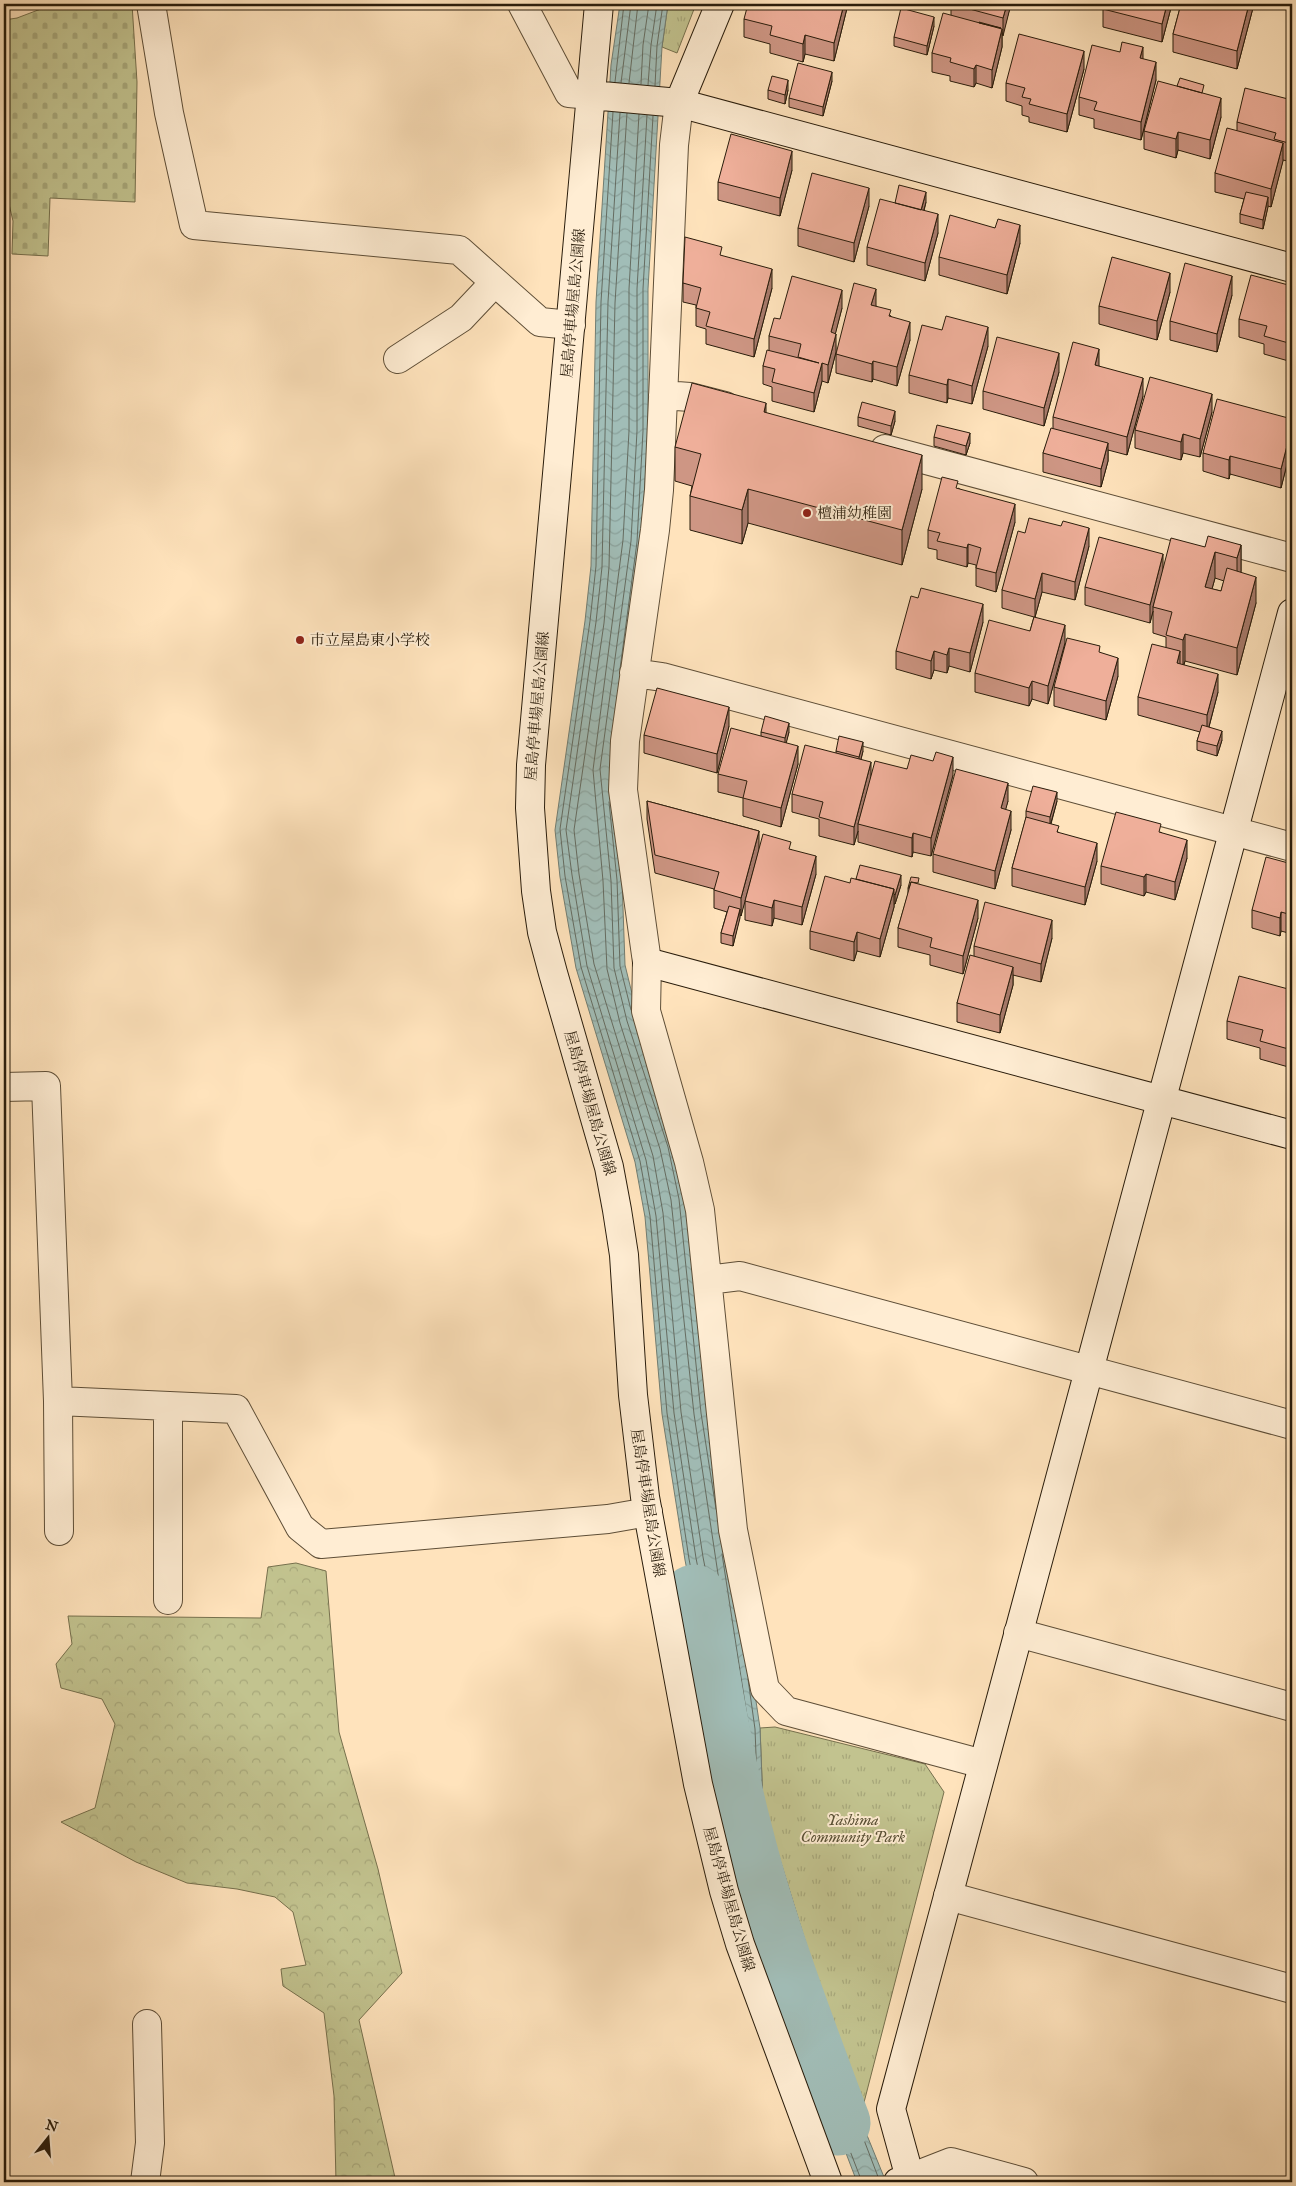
<svg xmlns="http://www.w3.org/2000/svg" width="1296" height="2186" viewBox="0 0 1296 2186" font-family="'IM FELL Great Primer','Noto Serif JP',serif">
<defs>
<pattern id="forest-crowns" width="20" height="18" patternUnits="userSpaceOnUse" patternTransform="scale(1.25)"><rect width="20" height="18" fill="#c2c38f"/><path d="M2 6a3 3 0 1 1 6 0M12 15a3 3 0 1 1 6 0" fill="none" stroke="#a7a77a"/></pattern>
<pattern id="cemetery-stones" width="16" height="16" patternUnits="userSpaceOnUse" patternTransform="scale(1.25)"><rect width="16" height="16" fill="#c2c38f"/><path d="M2 7V4a2 2 0 0 1 4 0v3zM10 15v-3a2 2 0 0 1 4 0v3z" fill="#a7a77a"/></pattern>
<pattern id="park-tufts" width="24" height="20" patternUnits="userSpaceOnUse" patternTransform="scale(1.25)"><rect width="24" height="20" fill="#c2c38f"/><path d="M3 7l-1-3M5 7V3M7 7l1-3M15 17l-1-3M17 17v-4M19 17l1-3" fill="none" stroke="#a7a77a"/></pattern>
<pattern id="water-waves" width="16" height="10" patternUnits="userSpaceOnUse" patternTransform="scale(1.25)"><rect width="16" height="10" fill="#a1bdb7"/><path d="M0 5q4-4 8 0t8 0" fill="none" stroke="#8ba29c"/></pattern>
</defs>
<rect width="100%" height="100%" fill="#ffe3bc"/>
<filter id="stains"><feTurbulence type="fractalNoise" baseFrequency=".004" numOctaves="4"/><feColorMatrix values="0 0 0 0 .2 0 0 0 0 .09 0 0 0 0 .02 0 0 0 .5 -.17"/></filter>
<radialGradient id="worn" r=".72"><stop offset=".6" stop-color="#630" stop-opacity="0"/><stop offset="1" stop-color="#630" stop-opacity=".3"/></radialGradient>
<!-- forest -->
<path fill="url(#forest-crowns)" stroke="#76704d" d="M296,1563L326,1571L339,1732L378,1869L402,1973L359,2020L396,2182H336L334,2096L324,2013L283,1986L281,1969L306,1965L293,1912L275,1897L237,1889L187,1883L136,1862L61,1822L95,1808L115,1724L102,1699L61,1688L56,1664L72,1644L68,1616L261,1618L268,1567Z"/>
<!-- cemetery -->
<path fill="url(#cemetery-stones)" stroke="#76704d" d="M54,4H132L137,82L135,202L50,198L48,256L12,254L13,221L4,183V20L17,18Z"/>
<!-- park -->
<path fill="url(#park-tufts)" stroke="#76704d" d="M668,4H696L677,53L662,47Z
M775,1727L925,1764L944,1792L860,2118L763,1805L760,1728Z"/>
<!-- water -->
<path fill="url(#water-waves)" stroke="#717d72" d="M620,4H668L662,47L648,289V431L622,880L625,965L638,1018L679,1144L713,1412L760,1728L763,1805L860,2118L886,2182H857L836,2127L736,1823L685,1560L662,1414L645,1217L635,1162L576,968L560,877L555,830L585,621L591,566L596,302L611,65Z"/>
<g fill="none" stroke-linecap="round" stroke-linejoin="round">
<!-- shore -->
<path stroke="#656c61" stroke-width="1" d="M615,82L624,4
M621,83L631,4
M629,83L638,4
M641,84L643,45L649,4
M648,85L651,45L657,4
M655,86L657,46L663,4
M613,112L601,302L596,566L590,621L560,829L565,876L581,967L640,1161L650,1216L667,1413L689,1559L741,1822L840,2125L862,2182
M620,113L608,302L602,567L596,622L566,830L572,875L587,966L646,1160L656,1216L674,1413L696,1558L747,1820L821,2044L823,2046L825,2043L752,1807L749,1729L722,1554
M627,113L615,303L609,567L604,623L574,830L579,874L594,964L653,1156L663,1213L681,1412L703,1557L734,1715L737,1717L739,1714L694,1414L671,1200L660,1149L620,1023L607,969L603,881L593,770L623,540L629,431V289L639,114
M647,115L637,289V431L631,541L600,769L611,881L614,968L627,1021L668,1147L679,1199L701,1413L716,1509
M620,669L637,542L643,431V289L653,116
M609,802L617,880L620,966L631,1010
M748,1679L755,1729L758,1806L856,2119L880,2182"/>
<!-- river -->
<path stroke="#a1bdb7" stroke-width="65" d="M694,1597C707,1675 720,1755 740,1832C765,1931 802,2027 838,2123"/>
<!-- street casing -->
<g stroke="#5e4e37" stroke-width="30">
<path id="street" d="M151,4L169,113L194,225L459,250L540,322L571,325
M522,4L569,93L591,95
M679,103L674,145L659,490L655,530L625,741L623,790L647,962L646,1011L689,1162L700,1210L733,1530L765,1689L786,1711L983,1764
M398,359L461,318L495,282
M663,395L690,397L725,406
M885,449L1292,558
M634,673L662,677L1292,847
M4,1087L46,1086L58,1401L236,1409L300,1527L321,1544L608,1519L648,1512
M708,1280L740,1276L1292,1425
M58,1401L59,1531
M168,1406V1600
M1018,1633L1292,1707
M948,1896L1292,1989
M145,2182L150,2143L147,2024
M912,2182L910,2178L951,2162L1024,2182"/>
</g>
<!-- secondary casing -->
<g stroke="#291c0b" stroke-width="30">
<path id="secondary" d="M599,4L531,765L530,808L536,891L542,932L553,973L609,1167L617,1210L624,1255L633,1395L645,1497L698,1784L724,1891L740,1944L828,2182
M591,95L679,103L1292,268
M679,103L720,4
M647,962L1292,1135
M898,2182L910,2178L891,2109L1292,613"/>
</g>
<!-- street -->
<use href="#street" stroke="#ffedd3" stroke-width="28"/>
<!-- secondary -->
<use href="#secondary" stroke="#ffedd3" stroke-width="28"/>
</g>
<!-- wall -->
<path fill="#ce9684" stroke="#291c0b" fill-rule="evenodd" d="M848,4L834,61L805,54L803,62L770,53V44L744,37V19Z
M951,4H1011L1002,36V47L992,88L976,83L974,87L950,81V76L932,72V53L951,15Z
M1172,4L1162,42L1103,27V9Z
M1181,4H1254L1237,69L1173,52V34Z
M934,26L927,55L894,46V37Z
M1143,59L1156,80L1141,140L1094,128V119L1079,115V97Z
M1084,69L1067,132L1029,122V117L1022,115V106L1006,101V83Z
M832,81L823,116L789,107V98Z
M768,90H788L785,104L768,99Z
M1204,94L1221,117L1210,159L1178,150L1176,158L1144,149V131Z
M1292,100V162L1283,160L1271,207L1268,206L1263,229L1240,223V214L1244,199L1215,192V173L1237,130V122Z
M1292,166V193L1290,192V174Z
M792,170L780,216L718,200V182Z
M926,202L924,211L938,233L925,281L867,265V247Z
M869,206L854,262L798,246V228Z
M995,228L1020,243L1007,294L939,275V257Z
M722,256L772,288L754,357L706,344V329L696,326V305L683,302V283Z
M1292,286V362L1264,354V344L1239,337V319Z
M1170,292L1157,340L1099,324V306Z
M1232,295L1217,352L1170,340V321Z
M876,306L891,316L910,340L897,386L873,379L872,382L836,373V354Z
M842,308L835,334L836,352L828,383L822,381L814,412L772,401V387L763,384V366L769,350V336L780,319Z
M988,346L972,404L948,398L947,403L909,393V375Z
M1099,366L1143,396L1127,455L1108,450V461L1101,487L1043,472V453L1053,428V417Z
M1059,372L1044,426L983,409V391Z
M1212,412L1200,457L1183,453L1181,460L1135,448V430Z
M766,413L922,489L902,565L748,523L742,544L690,530V496L692,486L675,481V447Z
M858,417L895,421L891,435L858,426Z
M1292,419V444L1281,488L1230,474L1229,479L1203,471V453Z
M934,437L970,443L966,455L934,446Z
M958,488L1015,522L996,592L976,586V565L968,563L967,567L937,559V550L928,548V530Z
M1025,533L1089,546L1075,600L1042,592L1035,617L1065,643L1048,704L1032,699L1029,706L975,692V673L1030,631L1034,617L1002,608V590Z
M1241,545V572L1256,603L1237,675L1185,661L1184,665L1218,692L1209,727L1222,740L1217,756L1197,750V741L1200,732L1138,715V697L1166,647V637L1153,633V611L1150,623L1085,605V587L1163,568L1205,547ZM1215,578L1224,581L1221,591L1212,589Z
M983,622L970,672L949,666L947,673L934,670L931,679L896,669V651Z
M1118,676L1106,720L1054,706V687Z
M729,726L717,773L644,753V735Z
M761,732H789L786,742L798,764L781,827L743,816V798L718,792V774L761,736Z
M836,751H863L861,759L871,774L907,769L953,775L931,856L913,852L912,857L858,842V831L854,845L819,836V819L792,812V794L836,753Z
M647,801L759,831L741,916L740,915L733,946L721,943V933L727,912L714,908V889L655,873L647,819Z
M1008,801L1005,810L1011,830L995,889L933,872V854Z
M1057,801L1051,824L1059,833L1097,861L1085,905L1012,886V868L1026,818V811Z
M1161,832L1187,858L1175,900L1146,892L1144,896L1101,884V866Z
M791,849L816,874L802,925L774,918L772,926L745,920V901Z
M1292,864V934L1281,931L1280,936L1252,928V910Z
M856,879L901,885L895,904H894V907L880,957L857,951L854,961L810,949V931L850,883Z
M919,884L978,918L963,974L930,965V955L898,947V928L908,894V888Z
M1052,938L1041,982L1013,975V985L1000,1033L957,1022V1003L974,956V946Z
M1292,990V1068L1260,1059V1048L1227,1039V1021Z"/>
<!-- shaded-wall -->
<path fill="#a77a6c" stroke="#291c0b" d="M844,4H848L834,61V43Z
M1007,4H1011L1003,36V18Z
M1167,4H1172L1162,42V24Z
M1249,4H1254L1237,69V51Z
M934,17V26L927,55V46Z
M1002,29V47L992,88V70Z
M805,35V54L803,62V44Z
M1143,47V66L1140,58Z
M1084,51V69L1067,132V114Z
M1156,62V80L1141,140V122Z
M976,65V83L974,87V69Z
M832,72V81L823,116V107Z
M788,80V90L785,104V95Z
M1221,98V117L1210,159V140Z
M1178,132V150L1176,158V139Z
M1283,143V161L1271,207V189Z
M792,151V170L780,216V198Z
M869,188V206L854,262V243Z
M926,192V202L920,224V215Z
M1268,197V207L1263,229V220Z
M938,214V233L925,281V263Z
M1020,225V243L1007,294V275Z
M772,269V288L754,357V339Z
M1170,273V292L1157,340V321Z
M1232,276V295L1217,352V334Z
M876,289V307L871,305Z
M842,290V308L831,351V332Z
M910,322V340L897,386V367Z
M988,327V346L972,404V386Z
M836,334V352L828,383V365Z
M1099,349V367L1095,365Z
M1059,353V372L1044,426V408Z
M873,361V379L872,382V364Z
M822,363V381L814,412V393Z
M1143,378V396L1127,455V437Z
M948,379V398L947,403V385Z
M1212,394V412L1200,457V439Z
M766,403V438L764,412Z
M895,411V421L891,435V426Z
M1292,426V444L1281,488V469Z
M970,433V443L966,455V446Z
M1183,434V453L1181,460V442Z
M1108,443V461L1101,487V469Z
M922,455V489L902,565V530Z
M1230,456V474L1229,479V460Z
M748,489V523L742,544V510Z
M1015,504V522L996,592V573Z
M1089,528V546L1075,600V582Z
M968,544V563L967,567V548Z
M1241,545V571L1237,585V558Z
M1215,552V578L1205,614V587Z
M1163,554V572L1153,607V611L1150,623V605Z
M1042,573V592L1035,617V599Z
M1256,577V603L1237,675V648Z
M983,604V622L970,672V653Z
M1065,625V643L1048,704V686Z
M1185,634V661L1183,666V640Z
M949,648V666L947,673V655Z
M934,651V670L931,679V661Z
M1180,651V670L1177,663Z
M1118,658V676L1106,720V701Z
M1218,674V692L1207,734V715Z
M1032,681V699L1029,706V688Z
M729,707V726L717,773V754Z
M789,723V732L785,748V738Z
M1222,731V740L1217,756V746Z
M863,742V751L859,767V757Z
M798,746V764L781,827V808Z
M953,757V775L931,856V838Z
M871,762V781L858,824V831L854,845V827Z
M1008,783V801L1001,827V808Z
M1057,792V801L1050,826V817Z
M1011,811V830L995,889V871Z
M759,831V850L741,916V898Z
M913,833V852L912,857V838Z
M1187,840V858L1175,900V882Z
M1097,843V861L1085,905V887Z
M816,856V874L802,925V907Z
M1146,874V892L1144,896V877Z
M901,875V885L895,904V895Z
M894,889V907L880,957V939Z
M774,900V918L772,926V908Z
M978,900V918L963,974V956Z
M740,909V918L733,946V936Z
M1281,912V931L1280,936V918Z
M1052,920V938L1041,982V964Z
M857,932V951L854,961V942Z
M1013,967V985L1000,1033V1015Z"/>
<!-- building -->
<path fill="#efaf9a" stroke="#291c0b" d="M748,4H844L834,43L805,35L803,44L770,35L772,26L744,19Z
M951,4H1007L1003,18Z
M1105,4H1167L1162,24L1103,9Z
M1181,4H1249L1237,51L1173,34Z
M901,8L934,17L927,46L894,37Z
M943,13L1002,29L992,70L976,65L974,69L950,62L951,58L932,53Z
M979,22L1001,28L979,23Z
M1019,34L1084,51L1067,114L1029,104L1031,99L1022,97L1025,88L1006,83Z
M1122,42L1143,47L1140,58L1156,62L1141,122L1094,110L1097,102L1079,97L1092,45L1120,52Z
M798,63L832,72L823,107L789,98Z
M772,76L788,80L785,95L768,90Z
M1180,78L1204,85L1202,93L1177,86Z
M1158,81L1221,98L1210,140L1178,132L1176,139L1144,131Z
M1245,88L1292,100V144L1274,139L1276,133L1237,122Z
M1227,128L1283,143L1271,189L1215,173Z
M731,134L792,151L780,198L718,182Z
M1292,166V175L1290,174Z
M812,173L869,188L854,243L798,228Z
M899,185L926,192L921,210L895,203Z
M1246,192L1268,197L1263,220L1240,214Z
M880,199L938,214L925,263L867,247Z
M950,215L995,228L998,219L1020,225L1007,275L939,257Z
M685,237L722,247L720,255L772,269L754,339L706,326L710,312L696,308L701,288L683,283Z
M1112,257L1170,273L1157,321L1099,306Z
M1185,263L1232,276L1217,334L1170,321Z
M1251,275L1292,286V344L1264,336L1267,326L1239,319Z
M792,276L842,290L831,332L836,334L828,365L822,363L814,393L772,382L775,369L763,366L767,350L819,363L798,357L801,344L769,336L774,318L780,319Z
M854,283L876,289L871,305L891,310L889,316L910,322L897,367L873,361L872,364L836,354Z
M946,316L988,327L972,386L948,379L947,385L909,375L922,325L942,330Z
M997,337L1059,353L1044,408L983,391Z
M1073,342L1099,349L1095,365L1143,378L1127,437L1053,417Z
M1150,377L1212,394L1200,439L1183,434L1181,442L1135,430Z
M692,383L766,403L764,412L922,455L902,530L748,489L742,510L690,496L701,454L675,447Z
M1217,399L1292,419V426L1281,469L1230,456L1229,460L1203,453Z
M862,402L895,411L891,426L858,417Z
M937,425L970,433L966,446L934,437Z
M1051,428L1108,443L1101,469L1043,453Z
M942,477L958,481L956,488L1015,504L996,573L976,568L981,548L968,544L967,548L937,541L940,533L928,530Z
M1029,518L1061,526L1063,521L1089,528L1075,582L1042,573L1035,599L1002,590L1018,531L1025,533Z
M1208,536L1241,545L1237,558L1215,552L1205,587L1221,591L1227,568L1256,577L1237,648L1185,634L1183,640L1166,635L1172,612L1153,607L1171,538L1205,547Z
M1099,537L1163,554L1150,605L1085,587Z
M921,588L983,604L970,653L949,648L947,655L934,651L931,661L896,651L911,596L918,598Z
M1034,617L1065,625L1048,686L1032,681L1029,688L975,673L989,620L1030,631Z
M1067,638L1100,646L1099,652L1118,658L1106,701L1054,687Z
M1152,644L1180,651L1177,663L1218,674L1207,715L1138,697Z
M657,688L729,707L717,754L644,735Z
M765,716L789,723L785,738L761,732Z
M1202,725L1222,731L1217,746L1197,741Z
M731,728L798,746L781,808L743,798L747,781L718,774Z
M839,736L863,742L859,757L836,751Z
M805,745L871,762L854,827L819,817L823,802L792,794Z
M936,752L953,757L931,838L913,833L912,838L858,824L875,761L907,769L911,755L933,761Z
M956,769L1008,783L1001,808L1011,811L995,871L933,854Z
M1033,786L1057,792L1050,817L1026,811Z
M647,801L759,831L741,898L714,890L719,872L655,855Z
M1116,812L1161,824L1159,832L1187,840L1175,882L1146,874L1144,877L1101,866Z
M1026,817L1059,826L1057,832L1097,843L1085,887L1012,868Z
M763,834L791,842L789,849L816,856L802,907L774,900L772,908L745,901Z
M1266,857L1292,864V915L1281,912L1280,918L1252,910Z
M860,865L901,875L895,895L894,894V889L856,879Z
M825,876L850,883L851,878L894,889L880,939L857,932L854,942L810,931Z
M911,877L919,878L918,883L911,882L909,888H908Z
M911,882L978,900L963,956L930,947L932,938L898,928Z
M985,902L1052,920L1041,964L974,946Z
M729,906L740,909L733,936L721,933Z
M970,955L1013,967L1000,1015L957,1003Z
M1239,976L1292,990V1050L1260,1041L1263,1030L1227,1021Z"/>
<!-- markers -->
<g fill="#8f2418" stroke="#ffedd3" stroke-width="2">
<circle cx="807" cy="513" r="5"/>
<circle cx="300" cy="640" r="5"/>
</g>
<g text-anchor="middle" dominant-baseline="central" stroke-width="4" stroke-linejoin="round" paint-order="stroke">
<!-- street labels -->
<g font-size="15" fill="#291c0b" stroke="#ffedd3">
<text transform="translate(573 303) rotate(-85)">屋島停車場屋島公園線</text>
<text transform="translate(537 706) rotate(-85)">屋島停車場屋島公園線</text>
<text transform="translate(590 1103) rotate(74)">屋島停車場屋島公園線</text>
<text transform="translate(648 1503) rotate(81)">屋島停車場屋島公園線</text>
<text transform="translate(729 1899) rotate(74)">屋島停車場屋島公園線</text>
</g>
<!-- poi labels -->
<g font-size="15" fill="#291c0b" stroke="#ffedd3" text-anchor="start">
<text x="817" y="513">檀浦幼稚園</text>
<text x="310" y="640">市立屋島東小学校</text>
</g>
<!-- park labels -->
<g font-size="15" font-style="italic" fill="#574e33" stroke="#ffedd3">
<text x="853" y="1820">Yashima<tspan x="853" dy="17">Community Park</tspan></text>
</g>
</g>
<!-- margin -->
<rect width="1296" height="2186" fill="none" stroke="#ffe3bc" stroke-width="20"/>
<rect x="5" y="5" width="1286" height="2176" fill="none" stroke="#291c0b" stroke-width="2.5"/>
<rect x="10" y="10" width="1276" height="2166" fill="none" stroke="#291c0b"/>
<!-- north arrow -->
<g transform="translate(48 2138) rotate(17)" stroke="#ffedd3" stroke-width="4" paint-order="stroke">
<path d="M0-4L9 19L0 12L-9 19Z" fill="#291c0b"/>
<text y="-8" font-size="14" font-weight="bold" text-anchor="middle" fill="#291c0b">N</text>
</g>
<rect width="100%" height="100%" filter="url(#stains)"/>
<rect width="100%" height="100%" fill="url(#worn)"/>
</svg>
